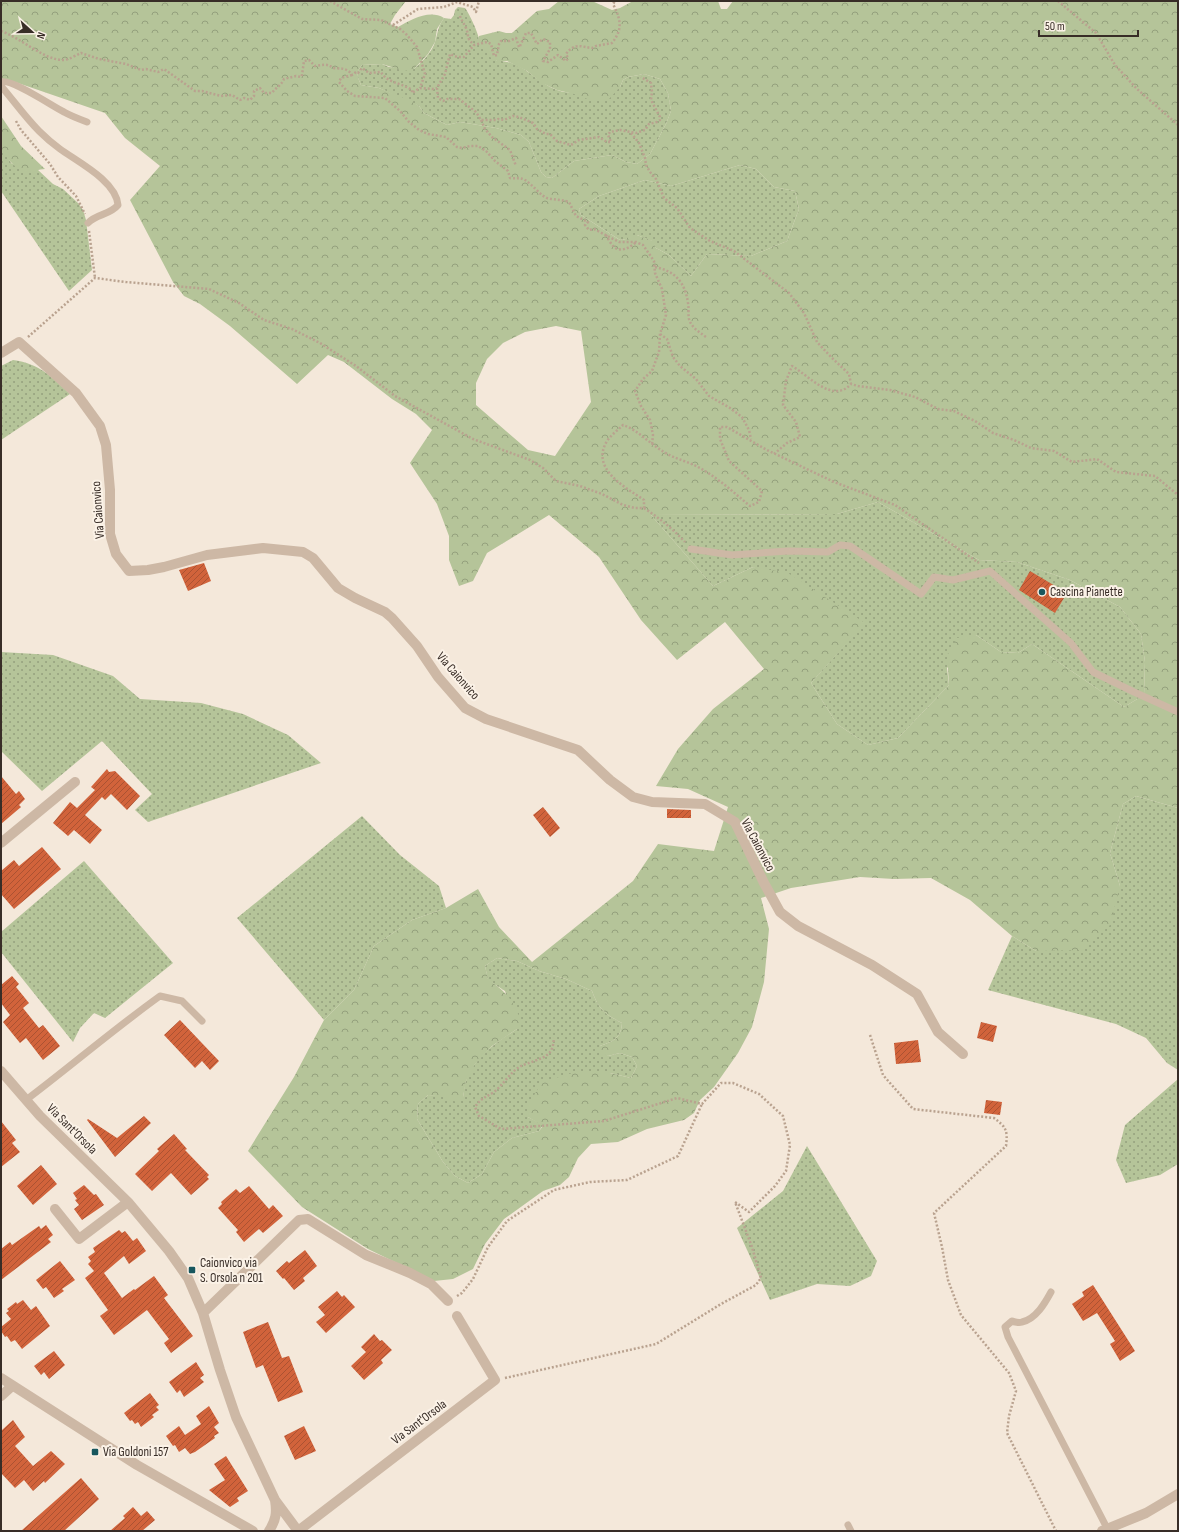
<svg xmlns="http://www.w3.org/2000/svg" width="1179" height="1532" viewBox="0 0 1179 1532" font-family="'Sofia Sans Condensed',sans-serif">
<defs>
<pattern id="grass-dots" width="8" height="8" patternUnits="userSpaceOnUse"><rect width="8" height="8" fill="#b5c499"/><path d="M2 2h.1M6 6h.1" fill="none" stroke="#94a07d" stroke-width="1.8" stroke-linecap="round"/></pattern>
<pattern id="forest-crowns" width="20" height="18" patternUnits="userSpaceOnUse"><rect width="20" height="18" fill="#b5c499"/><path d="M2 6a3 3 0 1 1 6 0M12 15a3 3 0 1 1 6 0" fill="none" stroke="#94a07d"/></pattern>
<pattern id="building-hatch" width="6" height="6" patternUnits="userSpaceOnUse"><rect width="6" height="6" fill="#d1633b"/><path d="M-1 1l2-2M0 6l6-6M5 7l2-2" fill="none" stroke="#ab5232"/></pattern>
</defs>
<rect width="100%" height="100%" fill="#f4e8da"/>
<!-- grass -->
<path fill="url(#grass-dots)" d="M458,7L465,8C469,13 479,34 479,40L497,61C522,60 535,82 557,90C577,97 599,90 620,87L623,80L628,77L644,74L660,79L668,93L671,111L666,124L650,154L637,164L626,162L612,155L574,161L552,178L546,177L541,172L529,142L521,135L496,128L460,122L447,125L424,113L419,106L379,88L361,85C357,76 356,72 362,65L382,64L389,67L414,69C422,62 432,52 435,42C438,32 438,26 444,18L451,19L454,15L455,10Z
M1,145L11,163L29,172L37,169L53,184L63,189L78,203L83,210L86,220L92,270L69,291L1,191Z
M740,165L756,169L774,187L795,191L799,209L787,241L751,256L707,254L691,276L669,255L656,248L652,241L637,235L626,239L620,240L581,215L579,209L599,196L645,180L671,186Z
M13,360C40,364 51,376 70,394L1,440V366Z
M878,502L979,560L1017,562L1070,580L1120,607L1141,634L1145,662L1144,695L1124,707L1032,644L1018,653L1001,652L976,635L947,668L949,685L898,738L868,745L837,724L811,683L864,623L753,567L713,586L651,515L837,514Z
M1,652L53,655L113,676L140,699L201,703L243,714L288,735L321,763L148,822L135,810L152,794L102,741L42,791L1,751Z
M1136,796L1178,808V1070L1167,1063L1146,1038L1116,1024L988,990L1012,936L1036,951L1120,886L1110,853L1123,804Z
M362,816L400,855L439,886L446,908L412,920L374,946L354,990L324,1020L237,918Z
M84,861L173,963L105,1018L94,1013L80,1028L73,1042L1,952V932Z
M497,958L517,961L539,971L566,979L592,991C599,1010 605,1014 622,1023C621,1038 614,1041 600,1046L608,1056L620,1053L632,1057L637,1066L631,1078L610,1073L528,1117L543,1125L539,1131L512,1138L494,1152L482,1174L468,1183L455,1176L443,1162L417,1119L418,1104L428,1095L463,1097C464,1092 464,1086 466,1081C474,1057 497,1042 517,1029L505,991L488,980L485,966Z
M1178,1079V1164L1160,1175L1126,1183L1116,1160L1125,1125Z
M807,1146L877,1261L871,1276L850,1286L817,1284L770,1300L737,1228L783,1191Z"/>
<!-- forest -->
<path fill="url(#forest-crowns)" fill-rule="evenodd" d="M1,1H406L395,15L390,24L398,27C411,20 429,9 444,18L437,29L435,42L428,54L414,69L404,71L382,64L362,65C356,72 357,76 361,85L379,88L409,100L419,106L424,113L447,125L460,122L496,128L521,135L529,142L541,172L546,177L552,178L574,161L612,155L626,162L637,164L650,154L666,124L671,111L668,93L660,79L644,74L628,77L623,80L620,87L609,99L593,101L574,94L557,90L542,83L527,71L507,61H497L491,58L478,40L479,36L499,31L506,33H512L537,11L549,9L559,1H592L612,10L620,8L633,1H718L721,9H727L733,1H1178V808L1136,796L1123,804L1110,853L1120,886L1110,925L1082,950L1036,951L1012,936L970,900L931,878L894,879L860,877L791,888L761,898L769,929L764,982L752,1027L738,1053L714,1087L700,1100L694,1113L684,1120L647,1129L618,1142L591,1144L578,1158L569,1177L560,1185L543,1191L504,1219L485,1244L473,1269L453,1279L434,1281L368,1249L302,1207L248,1151L294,1077L324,1020L354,990L374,946L412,920L446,908L478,889L499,927L532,962L633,881L658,844L714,851L728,807L688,789L656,786L678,749L713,709L764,669L725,622L677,660L641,620L599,557L549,515L487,553L473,581L459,586L449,560V536L437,504L410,463L432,430L416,414L392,399L344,362L328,355L297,384L230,326L200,304L184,296L173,282L130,200L160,166L125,138L105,113L15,82L1,79ZM740,165L756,169L774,187L795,191L799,209L787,241L751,256L707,254L691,276L669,255L656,248L653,241L637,235H630L626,239L620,240L581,215L579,209L599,196L645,180L671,186ZM556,326L581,331L591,402L555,456L528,450L476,405V383L487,359L503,343L525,332ZM878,502L979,560L1017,562L1070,580L1120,607L1141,634L1145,662L1144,695L1124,707L1032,644L1018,653L1001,652L976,635L957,638L947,655L949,685L898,738L868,745L837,724L811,683L865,623L788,573L753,567L713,586L651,515L837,514ZM497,958L517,961L539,971L566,979L592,991C599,1010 605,1014 622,1023C621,1038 614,1041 600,1046L601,1053L608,1056L620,1053L632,1057L637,1066L631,1078L610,1073L576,1072L542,1082L527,1107L528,1117L543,1126L539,1131L512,1138L494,1152L482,1174L468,1183L455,1176L443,1162L417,1119L418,1104L428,1095L444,1097L459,1103L463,1097L466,1081L475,1064L492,1046L517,1029L520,1018C511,998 507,993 488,979L485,966Z
M1,116L21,146L45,169C38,169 32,173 27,172C15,170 3,155 1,144C0,135 1,125 1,116Z"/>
<!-- building -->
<path fill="url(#building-hatch)" d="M204,563L211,581L188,591L179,570Z
M1030,571L1067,593L1055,613L1019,590Z
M107,769L109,772L115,771L140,796L127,810L111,794L105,800L102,797L85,815L102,830L90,844L74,830L68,836L53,823L70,802L77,808L95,790L91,787Z
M1,776L16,794L19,791L25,799L19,805L21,807L1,824Z
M543,807L560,828L550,837L533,815Z
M667,809L691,810V818H667Z
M42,847L61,869L14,909L1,894V871L14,860L19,866Z
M12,976L19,984L16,987L29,1003L23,1008L39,1028L43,1025L60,1046L43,1060L26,1038L20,1043L3,1022L10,1015L1,1003V985Z
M180,1020L219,1061L210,1070L202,1061L195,1068L164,1035Z
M981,1022L997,1026L993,1042L977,1038Z
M918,1040L921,1062L896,1064L894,1043Z
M986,1100L1002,1102L1000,1115L984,1113Z
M144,1116L151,1123L115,1157L87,1120L88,1119L117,1138Z
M1,1121L16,1140L12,1143L20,1152L1,1167Z
M174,1134L187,1149L185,1150L209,1175L207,1177L209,1179L191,1195L171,1173L152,1191L135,1174L159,1151L157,1149Z
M41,1165L57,1184L33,1205L17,1186Z
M84,1185L94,1195L96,1194L104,1205L82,1220L74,1209L79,1205L75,1200L77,1199L73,1193Z
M249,1186L269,1209L273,1205L283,1216L263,1233L259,1229L244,1242L236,1232L238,1230L218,1208L222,1204L221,1202L236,1189L240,1193Z
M46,1225L53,1235L48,1239L51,1242L1,1280V1249L10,1242L12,1245L39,1226L41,1229Z
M119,1230L122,1233L125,1231L133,1241L137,1238L146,1251L129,1264L124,1256L104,1273L122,1298L134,1289L135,1290L154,1276L168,1295L164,1298L193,1336L171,1353L164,1343L169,1339L147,1310L114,1335L100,1316L108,1310L85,1278L94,1271L88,1264L91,1261L88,1257L95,1252L93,1248Z
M305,1250L317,1266L303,1278L305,1281L294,1290L284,1278L283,1279L276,1271L287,1261L289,1263Z
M60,1261L75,1280L62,1289L64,1291L54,1298L46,1287L43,1289L36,1280Z
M1093,1285L1135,1351L1120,1361L1110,1344L1115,1341L1097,1313L1083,1321L1072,1304L1084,1296L1082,1292Z
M337,1291L342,1297L344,1295L355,1307L326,1333L316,1322L325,1315L318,1307Z
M23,1300L31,1310L36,1306L50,1326L22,1349L15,1340L11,1342L7,1336L5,1337L1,1331V1327L11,1319L6,1313L9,1311L7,1309L16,1302L17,1304Z
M268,1322L282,1358L289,1356L303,1392L278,1402L263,1365L256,1368L243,1332Z
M374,1334L380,1341L382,1340L392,1350L381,1360L383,1363L364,1380L351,1366L366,1352L361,1347Z
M54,1351L65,1365L49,1379L44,1372L41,1375L34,1366Z
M196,1362L204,1375L200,1378L204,1382L184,1397L180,1390L177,1393L169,1382Z
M150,1393L159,1405L156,1407L159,1410L152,1415L154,1417L141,1427L138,1422L135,1424L132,1420L130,1421L124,1413Z
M209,1406L219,1423L214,1427L219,1433L214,1436L215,1438L195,1452L190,1454L185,1448L179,1452L175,1445L173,1446L166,1436L179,1426L185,1435L201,1424L196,1416Z
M13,1420L25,1437L15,1446L33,1466L51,1451L65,1464L45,1483L44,1481L33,1491L24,1480L15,1488L1,1473V1431Z
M304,1426L316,1451L295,1460L284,1436Z
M226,1456L248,1491L237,1498L239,1501L230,1507L209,1490L225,1480L214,1464Z
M81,1478L99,1499L64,1531H21Z
M133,1507L141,1516L147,1511L155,1520L142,1531H110L125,1518L123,1516Z"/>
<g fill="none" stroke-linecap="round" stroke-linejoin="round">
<!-- path -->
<path stroke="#b9a28f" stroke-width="2.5" stroke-dasharray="2 2" stroke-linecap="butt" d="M330,1L362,19L381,20L400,29L407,35L417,47L425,74L420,88
M1058,1L1096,33L1115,65L1137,89L1178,125
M460,16C461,20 464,23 466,28C470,38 465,36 474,45
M393,25L418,9L444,7L457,2L473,7L476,12L479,1
M1,31C21,38 44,60 63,60C69,60 76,55 81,53L99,59L126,64L141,70L146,69L158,72L164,69L195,91H202L221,96L232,95L240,100L244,98L250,100L254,96V91L260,88L264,93H272C276,87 281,86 284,79L296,76L301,77L302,75L304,61L309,60L315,66C323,65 327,63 333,68C340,69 347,67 352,75L356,72L358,73L362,68L369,73L381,72C387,83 402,83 412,90V93L420,88L433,89L437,88
M520,46L526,33H531L537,44L543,39L550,42V49L543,61L548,62L558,55L566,61L568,58L566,54C575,42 581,47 592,48L596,46L612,43C623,29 621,20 613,4L615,1
M519,47L516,38L509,41H501L499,44L497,55L494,56L491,44L487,42L474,45L464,57H457L450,54L445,74L437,88L438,98L443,101L447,99H459L476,112L481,120H496L498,119L504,120L513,116L519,117L533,123L537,129L546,134H550L557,141L571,145L579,140L599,137L607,142H611L608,135L610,132L620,130L636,133L645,130L649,124L657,122L660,120V117L651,100L652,92L651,83L641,77
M352,75L341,78L339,82L347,91L355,96L385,98L400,111L409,122L419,130L428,134L446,137L457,147L462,148L470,146H478L486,151L495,161L508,171L510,178C516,179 520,177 525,180C532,184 541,196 547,198C554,200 560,199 569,202L576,216L588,222L585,225L589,230L594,229L619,242H636L643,245L654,261L655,273L662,289L666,315L660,334L659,352L652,371L643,379L635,391L641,406L650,420L653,435L652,445
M481,120L485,129L492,137L510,150L516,166
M16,121L21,130L50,164L58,177L76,196L85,214
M631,133L639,143L645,158L646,165L650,172L656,179L664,198L677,208L690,228L710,241L734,251L789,293L804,313L817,342L832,358L849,374L851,384
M89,231L95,278
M606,235C608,239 611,244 614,247C621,253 631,247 636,242
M655,267C675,271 685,282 688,303C689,308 688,314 689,319C691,327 699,332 706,337
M660,334L667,339L673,357L680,366L696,379L709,396L730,408L742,417L749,430L751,439
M28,337L95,278L126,282L209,289L239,303L264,320L292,329L320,343L356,366L395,396L473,439L530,460L543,468L556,481L580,486L602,494L623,505L635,508H644V500C625,487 590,469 607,441C611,435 618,430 623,425C638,430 650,444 664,452C675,459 687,461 698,467C717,477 733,492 750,506L759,502L762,491L729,461L720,439V427H727L767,450L834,482L895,505L979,563
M774,454L787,443L800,437L796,422L783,405L786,381L792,366C809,376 833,404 851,384L858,386L890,390L915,397L938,409L954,411L975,421L993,433L1014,440L1031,448L1054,451L1072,462L1097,459L1116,472L1155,476L1178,495
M644,508C659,518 673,529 685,542
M870,1035L883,1075L913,1109L994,1118C1006,1127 1008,1130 1006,1146L934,1213L942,1247L948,1280L961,1315L1009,1373L1016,1391L1009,1416L1007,1433L1056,1531
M457,1296L462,1293L473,1279L488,1247L507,1221L554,1190L590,1182L627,1180L678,1156L702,1104
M505,1378L656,1344L721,1304L756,1285L761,1278L752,1247L735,1202L749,1212L775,1186L786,1171L790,1145L783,1116L759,1094L733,1083H721L702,1104L677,1098L604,1121L501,1129L479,1116L475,1107C480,1099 486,1097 494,1092C504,1084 510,1072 521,1066C528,1063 542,1059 547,1055C553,1050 553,1046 554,1038"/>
<!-- service -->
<path stroke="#cdb8a5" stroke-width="7" d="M1,82C11,78 52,106 64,112C71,116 79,119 87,122
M1,86C14,101 25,117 39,131C45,137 53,144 60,149C78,162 116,181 118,205C110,215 96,214 88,223
M691,549L732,555L788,551L828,552L840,545L850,546L921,594L934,577L953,580L990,571L1071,643L1093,672L1134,692L1178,712
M26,1100C71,1066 114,1029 160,996L182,1001L202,1021
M1051,1292C1045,1303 1036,1319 1022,1322C1019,1323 1014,1322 1012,1321L1005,1327L1008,1337L1107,1528
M848,1525L851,1531"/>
<!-- minor -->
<path stroke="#cdb8a5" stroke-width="10" d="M1,353L19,342L76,393L100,426L106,445L110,490V534L116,554L129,571L148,570L164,567L207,555L263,548L303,552L313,558L338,588L355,598L385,612L392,618L417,646L438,677L465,708L486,719L578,750L610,780L633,797L652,802L705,804L735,822L764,883L780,912L798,926L872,965L917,994L938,1032L963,1054
M1,843L75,782
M1,1071L40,1116L128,1202L169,1251L188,1278L203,1313L220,1370L236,1417L275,1500L298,1531
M55,1209L79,1239L128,1202
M203,1313L299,1220L308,1219L366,1255L410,1273L431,1284L448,1301
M1,1396L12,1386
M269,1531C276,1520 277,1513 275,1500
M298,1531L495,1380L457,1316
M1102,1531L1146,1513L1178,1494"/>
<!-- tertiary -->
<path stroke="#cdb8a5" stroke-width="10" d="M1,1378L137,1465L253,1531"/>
</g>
<!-- markers -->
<g fill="#18575e" stroke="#fbf2e7" stroke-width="1.5">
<circle cx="1042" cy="592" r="4"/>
<rect x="188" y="1266" width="8" height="8" rx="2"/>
<rect x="91" y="1448" width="8" height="8" rx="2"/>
</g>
<g text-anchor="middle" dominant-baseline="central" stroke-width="4" stroke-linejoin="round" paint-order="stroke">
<!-- street labels -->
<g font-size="13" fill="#382d27" stroke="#fbf2e7">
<text transform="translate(98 510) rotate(-94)">Via Caionvico</text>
<text transform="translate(458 676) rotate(49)">Via Caionvico</text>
<text transform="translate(758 845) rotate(62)">Via Caionvico</text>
<text transform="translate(72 1129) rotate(45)">Via Sant'Orsola</text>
<text transform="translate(419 1422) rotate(-37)">Via Sant'Orsola</text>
</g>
<!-- poi labels -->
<g font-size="13" fill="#382d27" stroke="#fbf2e7" text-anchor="start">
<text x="1050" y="592">Cascina Pianette</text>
<text x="200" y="1263">Caionvico via<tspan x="200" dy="15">S. Orsola n 201</tspan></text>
<text x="103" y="1452">Via Goldoni 157</text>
</g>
</g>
<!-- border -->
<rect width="1179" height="1532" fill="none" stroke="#382d27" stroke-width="4"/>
<!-- north arrow -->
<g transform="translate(32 32) rotate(111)" stroke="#fbf2e7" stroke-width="3" paint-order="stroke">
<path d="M0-3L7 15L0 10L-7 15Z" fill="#382d27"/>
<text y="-6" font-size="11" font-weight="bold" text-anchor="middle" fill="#382d27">N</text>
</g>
<!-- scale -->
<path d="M1039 30v6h99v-6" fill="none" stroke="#382d27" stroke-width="2"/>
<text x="1045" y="30" font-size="12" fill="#382d27" stroke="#fbf2e7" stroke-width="3" paint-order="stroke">50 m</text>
</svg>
